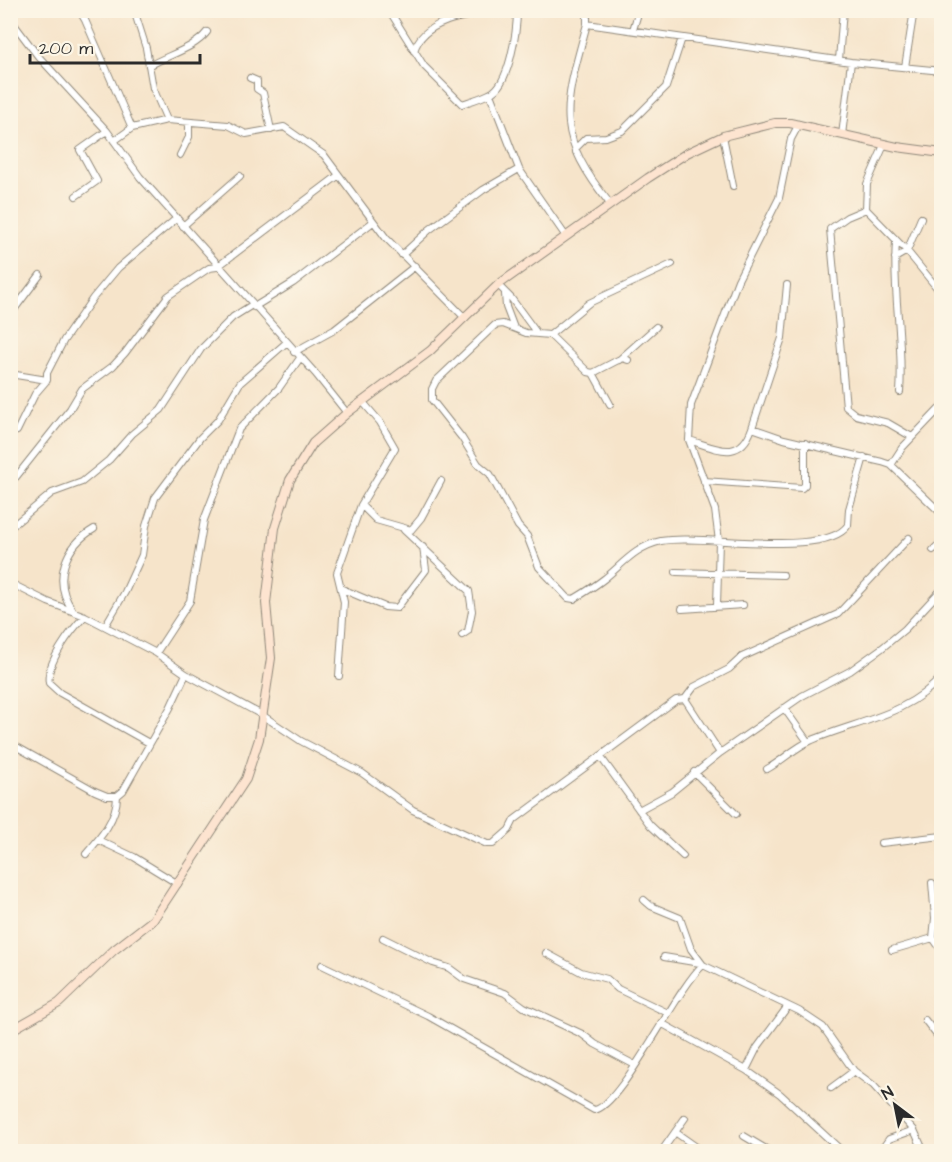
<svg xmlns="http://www.w3.org/2000/svg" width="952" height="1162" viewBox="0 0 952 1162" font-family="'Architects Daughter',sans-serif">
<rect width="100%" height="100%" fill="#fcf5e5"/>
<filter id="ink" filterUnits="userSpaceOnUse"><feTurbulence type="fractalNoise" baseFrequency=".0167" numOctaves="2"/><feDisplacementMap in="SourceGraphic" scale="12" xChannelSelector="R" yChannelSelector="G"/><feConvolveMatrix kernelMatrix="1 2 1 2 8 2 1 2 1" color-interpolation-filters="sRGB"/></filter>
<filter id="wash" filterUnits="userSpaceOnUse"><feTurbulence type="fractalNoise" baseFrequency=".008" numOctaves="4" result="noise"/><feDisplacementMap in="SourceGraphic" scale="24" xChannelSelector="R" yChannelSelector="G"/><feGaussianBlur stdDeviation="1.35" result="paint"/><feColorMatrix in="noise" values="0 0 0 0 0 0 0 0 0 0 0 0 0 0 0 0 0 1.4 0 .05"/><feComposite in="paint" operator="in"/></filter>
<g filter="url(#wash)">
<rect width="100%" height="100%" fill="#f6e4ca"/>
</g>
<g filter="url(#ink)">
<g fill="none" stroke-linecap="round" stroke-linejoin="round">
<!-- street casing -->
<g stroke="#90887a" stroke-width="8">
<path id="street" d="M79,10L85,20L132,128
M134,10L146,48L153,88L167,120
M389,10L424,66L462,104C471,101 481,98 489,94C510,86 517,30 517,10
M587,10V24C564,108 553,133 611,205
M10,19L38,56L107,131L140,177L315,373L347,413
M587,24L851,62L942,71
M633,30L639,10
M414,51C424,16 477,15 507,10
M839,60L843,10
M149,66C167,55 194,49 207,32
M905,67L914,10
M250,78L257,81V89L263,93L271,130
M490,94L519,169L565,235
M799,124L791,139L779,198L738,280L691,405L689,440C716,448 740,463 752,428L784,439L882,462L891,465L942,514
M842,135L851,62
M723,136L733,186
M114,141L132,128L167,120L228,125L246,134L284,127L324,155L386,238L465,318
M884,145L867,184L866,209L907,251L942,294
M576,152V148L586,138L606,137L622,131L666,87L682,38
M180,155L189,137V122
M76,196L97,181L80,150L107,131
M866,209L847,217L830,229L846,407L856,415L888,423L912,437
M941,217L942,218
M183,226L240,176
M896,242C892,293 904,342 900,392
M402,255L429,230L483,190L519,169
M895,258L907,251L921,218
M672,264L589,303L550,335L526,333L503,324L495,325L436,381L432,389V400L462,438L478,464L490,474L518,526L527,536L539,567L568,598L574,599C584,593 595,586 604,579C623,564 635,547 661,541C700,533 826,559 848,525L849,509L864,457
M498,285L511,298L536,332
M505,294L506,307L514,328
M254,307L293,283L373,222
M10,315L40,275
M550,335L588,372L593,373L622,358L628,360
M294,352L334,330L415,266
M619,360L656,327
M593,373L610,404
M10,374L47,380
M752,428L782,338L787,285
M17,431L35,394L47,380V373L64,340L93,298L118,268L177,218
M689,440L715,510L719,541L717,605
M891,465L902,448L942,406
M16,477L70,409L82,389L113,366L125,353L168,296L209,268L217,267L339,175
M704,481L802,488L805,485V443
M361,505L376,520L411,530L421,518L441,481
M10,528L52,493L82,482L109,460L132,434L161,410L201,349L233,317L252,305
M404,530L469,591L472,611L468,631L462,635
M933,550L942,541
M676,572L783,575
M10,583L48,602L85,616L156,653L186,674L262,715L301,741L362,773L413,810L487,844H493L509,830L514,820L676,700L685,699L720,753L802,696L850,671L882,648L905,629L942,589
M342,589L385,607L397,608L426,570L423,547
M72,609C52,580 65,546 94,529
M682,609L743,605
M85,616C72,629 45,664 49,683L60,693L149,743
M105,626L125,592L142,555L146,526L155,498L200,438L218,420L240,383L287,342
M156,653L190,601L204,520L239,429L279,388L300,358
M339,676L344,602L337,573L361,505L395,448L380,422L362,401
M685,699L694,687L729,669L742,657L838,614L909,538
M784,708L808,742
M17,747L95,791L107,796H117
M600,756L650,825L683,856
M767,769C782,761 794,748 810,741C856,721 908,716 942,676
M694,772L736,814
M639,810L672,792L720,753
M98,840L134,857L178,884
M881,843L942,836
M86,854C100,838 117,819 117,796L123,791L170,708L186,674
M932,883L935,918L933,938L942,951
M644,900L651,906L680,918L691,949L703,965L799,1011L823,1027L854,1071L873,1085L914,1130L924,1152
M383,938L433,963L449,968L464,979L505,993L524,1007L582,1034L595,1044L635,1065
M892,950L933,938
M546,953L581,972L607,979L618,989L668,1013
M664,957L700,963
M322,965L428,1016L594,1110C620,1108 676,989 703,965
M788,1006L757,1048L746,1070L780,1094L843,1152
M925,1020L942,1042
M661,1023L746,1070
M831,1088L854,1071
M675,1132L702,1151L708,1150
M744,1136L771,1152
M661,1152L685,1118
M880,1152L889,1139L914,1130"/>
</g>
<!-- secondary casing -->
<g stroke="#90887a" stroke-width="10">
<path id="secondary" d="M10,1031L59,1003L114,950L153,920L246,779L259,739L271,658L266,603L275,528L290,480L313,443L347,413L430,351L498,285L648,178L687,153L723,136L775,123H790L897,147L942,153"/>
</g>
<!-- street -->
<use href="#street" stroke="#fff" stroke-width="6"/>
<!-- secondary -->
<use href="#secondary" stroke="#fde4d0" stroke-width="8"/>
</g>
</g>
<!-- margin -->
<rect width="952" height="1162" fill="none" stroke="#fcf5e5" stroke-width="36"/>
<!-- north arrow -->
<g transform="translate(895 1105) rotate(328)" stroke="#fcf5e5" stroke-width="4.5" paint-order="stroke">
<path d="M0-4.5L10 22L0 15L-10 22Z" fill="#2b2b2b"/>
<text y="-9" font-size="16" font-weight="bold" text-anchor="middle" fill="#2b2b2b">N</text>
</g>
<!-- scale -->
<path d="M30 54v9h170v-9" fill="none" stroke="#2b2b2b" stroke-width="3"/>
<text x="39" y="54" font-size="18" fill="#2b2b2b" stroke="#fcf5e5" stroke-width="4.5" paint-order="stroke">200 m</text>
</svg>
